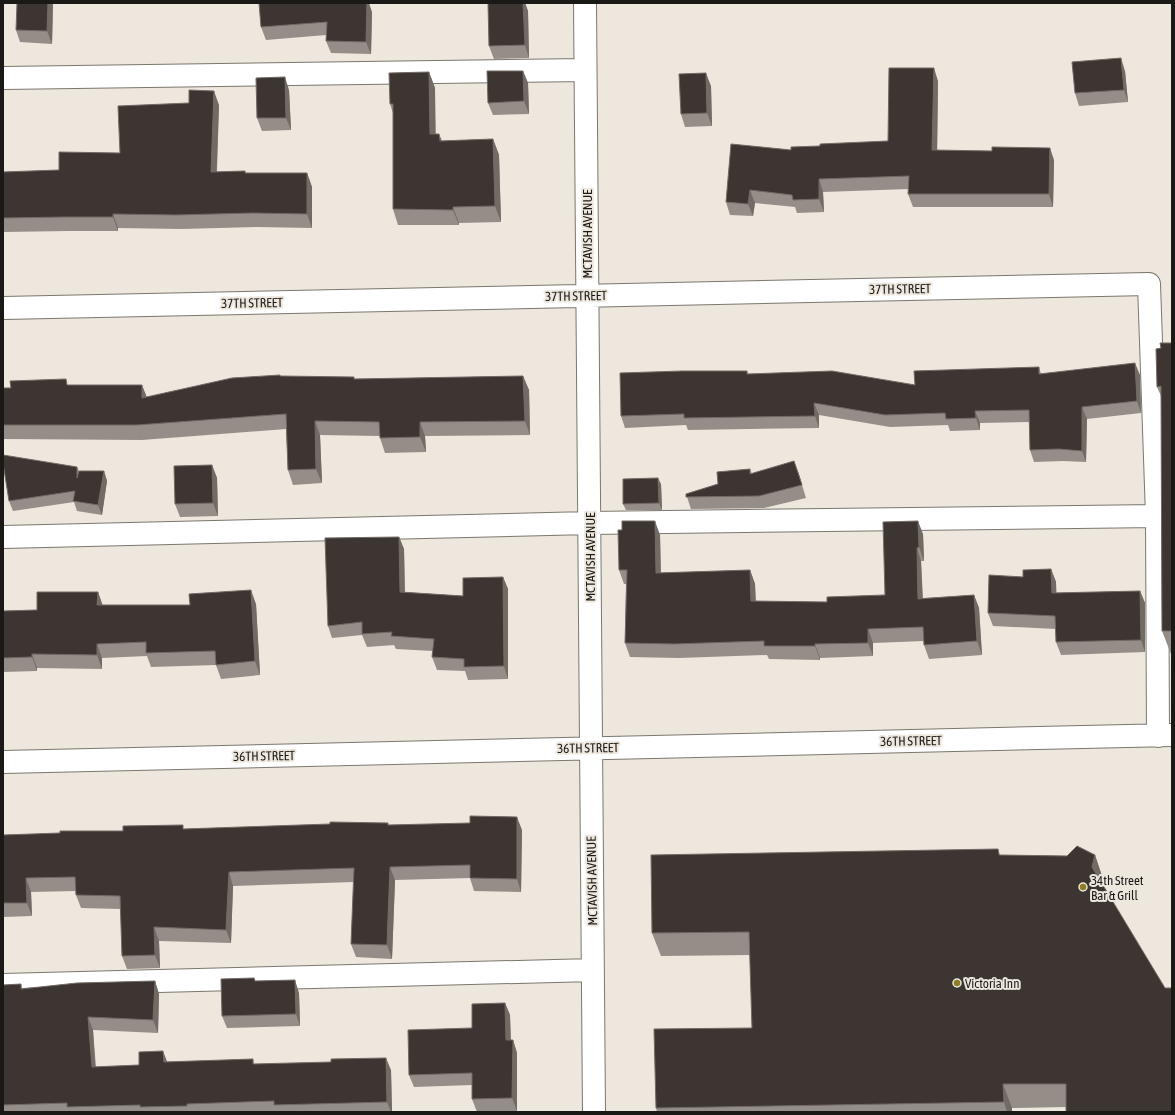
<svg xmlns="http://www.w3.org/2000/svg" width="1175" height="1115" viewBox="0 0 1175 1115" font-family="'Asap Condensed',sans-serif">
<rect width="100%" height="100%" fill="#ede7de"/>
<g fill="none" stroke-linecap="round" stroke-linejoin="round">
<!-- minor casing -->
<g stroke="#7c776e" stroke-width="24">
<path id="minor" d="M585,3L594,1112
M3,78L585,70
M3,308L1149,284L1157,516L1158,736
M3,537L589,523L1157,516
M3,762L1172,735
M3,985L593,970"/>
</g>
<!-- minor -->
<use href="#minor" stroke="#fff" stroke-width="22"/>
</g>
<!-- wall -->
<path fill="#958e88" d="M53,3L52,44L20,42L16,30Z
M488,3H525L528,11L529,58L494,59L489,46Z
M372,12L371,54L331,53L326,41V35L266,40L261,27Z
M523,71L528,83L529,114L493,115L488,103Z
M1125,71L1128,102L1079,106L1075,93Z
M429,72L435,88V134H439L442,141L493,139L499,155L501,222L459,223V225H398L393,209V113L390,104Z
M938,81L937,150L1054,160L1053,207H913L908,194L909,189L823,192L824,212L797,213L795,207L755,203L753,216L730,215L726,202L791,150L820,146L888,141Z
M711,86L712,126L685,127L681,114Z
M289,90L291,130L262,131L257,118Z
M219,105L217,172L245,171L246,173H307L312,187V228L258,227L181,229L118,228V231H69L3,232V172L59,170L120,153Z
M1172,343V654H1171L1162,631L1161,396L1157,387L1161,348Z
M1039,367L1041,374L1140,375L1141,413L1087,419L1086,462L1063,461L1034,462L1030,450L1029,422L980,423V430L950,431L948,425L890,427L819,415V428L688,430L686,425L625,428L621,416L747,371L748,374L915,385Z
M280,376L355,379L523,376L529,390L530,435L425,436L426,452L385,453L380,438V436L320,435L322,483L293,485L288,470L286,429L142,440L3,439V388L69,385H142L146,397Z
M794,461L806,498L764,508L691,509L686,494L718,484L750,469L752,474Z
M212,465L217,478L218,516L180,517L175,504Z
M77,467L79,471H104L107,481L102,515L77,511L74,502L13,511L9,501Z
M661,484L662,510H626L623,504Z
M622,530L660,535L661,573L750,570L755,584L756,601L827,602L885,595L923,534L924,561H921L923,598L974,595L979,608L982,655L929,659L924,645V641L873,643V656L820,658V660L769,659L767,655L679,658L630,657L625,643L626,584H624L619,570Z
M399,537L404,549L405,592L463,596L503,577L508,589V679L468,680L465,671L437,670L432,657L433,651L396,649L394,645L367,647L362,635L332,638L328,626Z
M1051,569L1056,582V593L1140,591L1145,603V652L1061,655L1056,642V629L993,626L988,613L1023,577Z
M98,592L102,605H190L256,604L260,675L221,679L216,665L151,667L147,656L102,658V669L37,668V671L3,672V611L37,610Z
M389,825L522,830L521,892L474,891L470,878L395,880L392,959L356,957L351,944L354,882L233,886L231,943L159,941L160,968L127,969L122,956L121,909L81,908L76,895V891L31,892L32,916L3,917V835L184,829Z
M998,849L1000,855L1067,856L1095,855L1103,879L1066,1107L1012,1108V1112H657L656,1108L752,1028L750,955L661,956L652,933Z
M254,978L255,981L299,993L300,1026L227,1028L222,1016Z
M155,981L159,994L158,1033L93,1030L96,1067L139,1065L167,1062L253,1059L254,1064L391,1070L392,1112H3V985L21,984L22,988Z
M505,1003L510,1015L511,1040H513L517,1053V1111L477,1112L472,1099V1085L414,1087L409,1075Z"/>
<!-- shaded-wall -->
<path fill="#726a65" d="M48,3H53L52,44L47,31Z
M367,3H369L372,12L371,54L366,42Z
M523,3H525L528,11L529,58L525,45Z
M1121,58L1125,71L1128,102L1124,90Z
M934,68L938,81L937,162L932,150Z
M523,71L528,83L529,114L524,101Z
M429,72L435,88L436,150L430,134Z
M706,73L711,86L712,126L707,113Z
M285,77L289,90L291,130L286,118Z
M214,91L219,105L216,186L211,172Z
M439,134L445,150L440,141Z
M493,139L499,155L501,222L495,206Z
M1050,148L1054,160L1053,207L1049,194Z
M307,173L312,187V228L307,214Z
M819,179L823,192L824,212L819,199Z
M750,190L755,203L753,216L748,204Z
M453,207L459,223V225L453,210Z
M113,214L118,228V231L113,217Z
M1135,363L1140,375L1141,413L1137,401Z
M523,376L529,390L530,435L525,421Z
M142,385L148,400L142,398Z
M814,403L819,415V428L815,416Z
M1082,407L1087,419L1086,462L1082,451Z
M975,411L980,423V430L976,418Z
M315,421L320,435L322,483L316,469Z
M420,422L425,436L426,452L420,437Z
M794,461L799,474L806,498L802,485Z
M212,465L217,478L218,516L213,503Z
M104,471L107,481L102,515L98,505Z
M658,478L661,484L662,510L659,503Z
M655,521L660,535L661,587L656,573Z
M918,521L923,534L924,561L919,547Z
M399,537L404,549L405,604L400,592Z
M917,548L921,561L923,612L918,599Z
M1051,569L1056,582L1057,606L1052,593Z
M750,570L755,584L756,615L751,601Z
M503,577L508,589V679L504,666Z
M251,590L256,604L260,675L255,661Z
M1140,591L1145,603V652L1141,640Z
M98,592L103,606L97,605Z
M974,595L979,608L982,655L977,641Z
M868,629L873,643V656L868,643Z
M97,644L102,658V669L97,655Z
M815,644L820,658V660L815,646Z
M32,654L37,668V671L32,657Z
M517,817L522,830L521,892L517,879Z
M1095,855L1103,879L1100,891L1092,867Z
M390,867L395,880L392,959L387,945Z
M229,872L233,886L231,943L226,930Z
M26,878L31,892L32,916L27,903Z
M154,927L159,941L160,968L155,955Z
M295,980L299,993L300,1026L296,1014Z
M155,981L159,994L158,1033L153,1020Z
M505,1003L510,1015L511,1053L506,1040Z
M88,1017L93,1030L96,1079L92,1067Z
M513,1040L517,1053V1111L512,1098Z
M163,1051L168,1064L164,1062Z
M386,1058L391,1070L392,1112H391L387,1102Z
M1003,1084L1012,1108V1112H1007L1004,1102Z"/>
<!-- building -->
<path fill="#3d3531" stroke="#726a65" d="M17,3H48L47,31L16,30Z
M259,3H367L366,42L326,41L327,22L261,27Z
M488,3H523L525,45L489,46Z
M1121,58L1124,90L1075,93L1072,62Z
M889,68H934L932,150L992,151V147L1050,148L1049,194H908L909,176L819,179V199L793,200L792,195L750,190L748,204L726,202L731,144L791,150V147L820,146V144L888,141Z
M487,71H523L524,101L488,103Z
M429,72L430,134H439L440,141L493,139L495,206L453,207V210L393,209V104H390L389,73Z
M706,73L707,113L681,114L679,74Z
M285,77L286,118H257L256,78Z
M189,90L214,91L211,172L245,171V173H307V214L253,213L176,215L113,214V217H64L3,218V172L59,170V152L120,153L118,106L189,103Z
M1160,343H1172V631H1162L1161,386L1157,387L1156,349L1161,348Z
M1135,363L1137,401L1082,407V451L1059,449L1030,450L1029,410L975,411L976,418L946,419L945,413L885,415L814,403L815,416L684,418V414L621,416L620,373L682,371H747V374L832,371L915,385L914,371L1039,367V374Z
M280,375V376L354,377V379L523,376L525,421L420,422V437L380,438L379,422L315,421L316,469L288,470L286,414L137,425H3V388H11L10,381L66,379L67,385H142V398L232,378Z
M3,455L77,467V478L79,471H104L98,505L73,501L75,491L9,501L3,463Z
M794,461L802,485L759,496L686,497V494L718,484L717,472L750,469V474Z
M212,465L213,503L175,504L174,466Z
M658,478L659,503L623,504V479Z
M622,521H655L656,573L750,570L751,601L827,602V597L885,595L883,522L918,521L919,547L917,548L918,599L974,595L977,641L924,645L923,627L868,629V643L815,644V646H764V641L674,644L625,643L627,570H619L618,530H622Z
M399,537L400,592L463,596V578L503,577L504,666L464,667V659L432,657L434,639L391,636L392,632L362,634V622L328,626L325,538Z
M1051,569L1052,593L1140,591L1141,640L1056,642L1055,616L988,613L989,575L1023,577V570Z
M251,590L255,661L216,665L215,651L146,653V642L97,644V655L32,654V657L3,658V611L37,610V592H98L97,605H190L189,594Z
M470,816L517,817V879L470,878V865L390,867L387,945L351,944L354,868L229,872L226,930L154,927L155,955L122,956L120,896L76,895L75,877L26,878L27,903H3V835L60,833V831H123V826L183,825V829L330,824V822L388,823V825L470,823Z
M1077,846L1095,855L1092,867L1165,988H1172V1112H1066V1084H1003L1004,1102L656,1108L654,1029L752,1028L749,932L652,933L651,855L998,849L999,855L1067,856Z
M254,978L255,981L295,980L296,1014L222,1016L221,979Z
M155,981L153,1020L88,1017L92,1067L139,1065V1052L163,1051L164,1062L253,1059V1064L331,1062V1059L386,1058L387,1102L274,1105V1101L187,1104V1106L140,1107V1105L67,1107V1103L3,1105V985L21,984V989L77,983Z
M505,1003L506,1040H513L512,1098L472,1099V1073L409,1075L408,1030L472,1028V1004Z"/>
<!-- markers -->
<g fill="#8e7d23" stroke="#ede7de" stroke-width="1.5">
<circle cx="1083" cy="887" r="4"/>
<circle cx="957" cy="983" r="4"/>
</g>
<g text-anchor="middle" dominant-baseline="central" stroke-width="4" stroke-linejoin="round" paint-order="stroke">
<!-- street labels -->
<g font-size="13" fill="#1b1916" stroke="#ede7de">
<text transform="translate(587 234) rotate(-90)">MCTAVISH AVENUE</text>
<text transform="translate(900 289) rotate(-1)">37TH STREET</text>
<text transform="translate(576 296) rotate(-1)">37TH STREET</text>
<text transform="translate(252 303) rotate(-1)">37TH STREET</text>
<text transform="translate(590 557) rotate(-90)">MCTAVISH AVENUE</text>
<text transform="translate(911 741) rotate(-1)">36TH STREET</text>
<text transform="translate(588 748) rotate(-1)">36TH STREET</text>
<text transform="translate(264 756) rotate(-1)">36TH STREET</text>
<text transform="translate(592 881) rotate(-91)">MCTAVISH AVENUE</text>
</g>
<!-- poi labels -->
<g font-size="13" fill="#1b1916" stroke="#ede7de" text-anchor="start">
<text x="1091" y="880">34th Street<tspan x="1091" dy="15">Bar &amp; Grill</tspan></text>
<text x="965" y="983">Victoria Inn</text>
</g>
</g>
<!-- border -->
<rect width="1175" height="1115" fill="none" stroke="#1b1916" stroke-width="8"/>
</svg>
